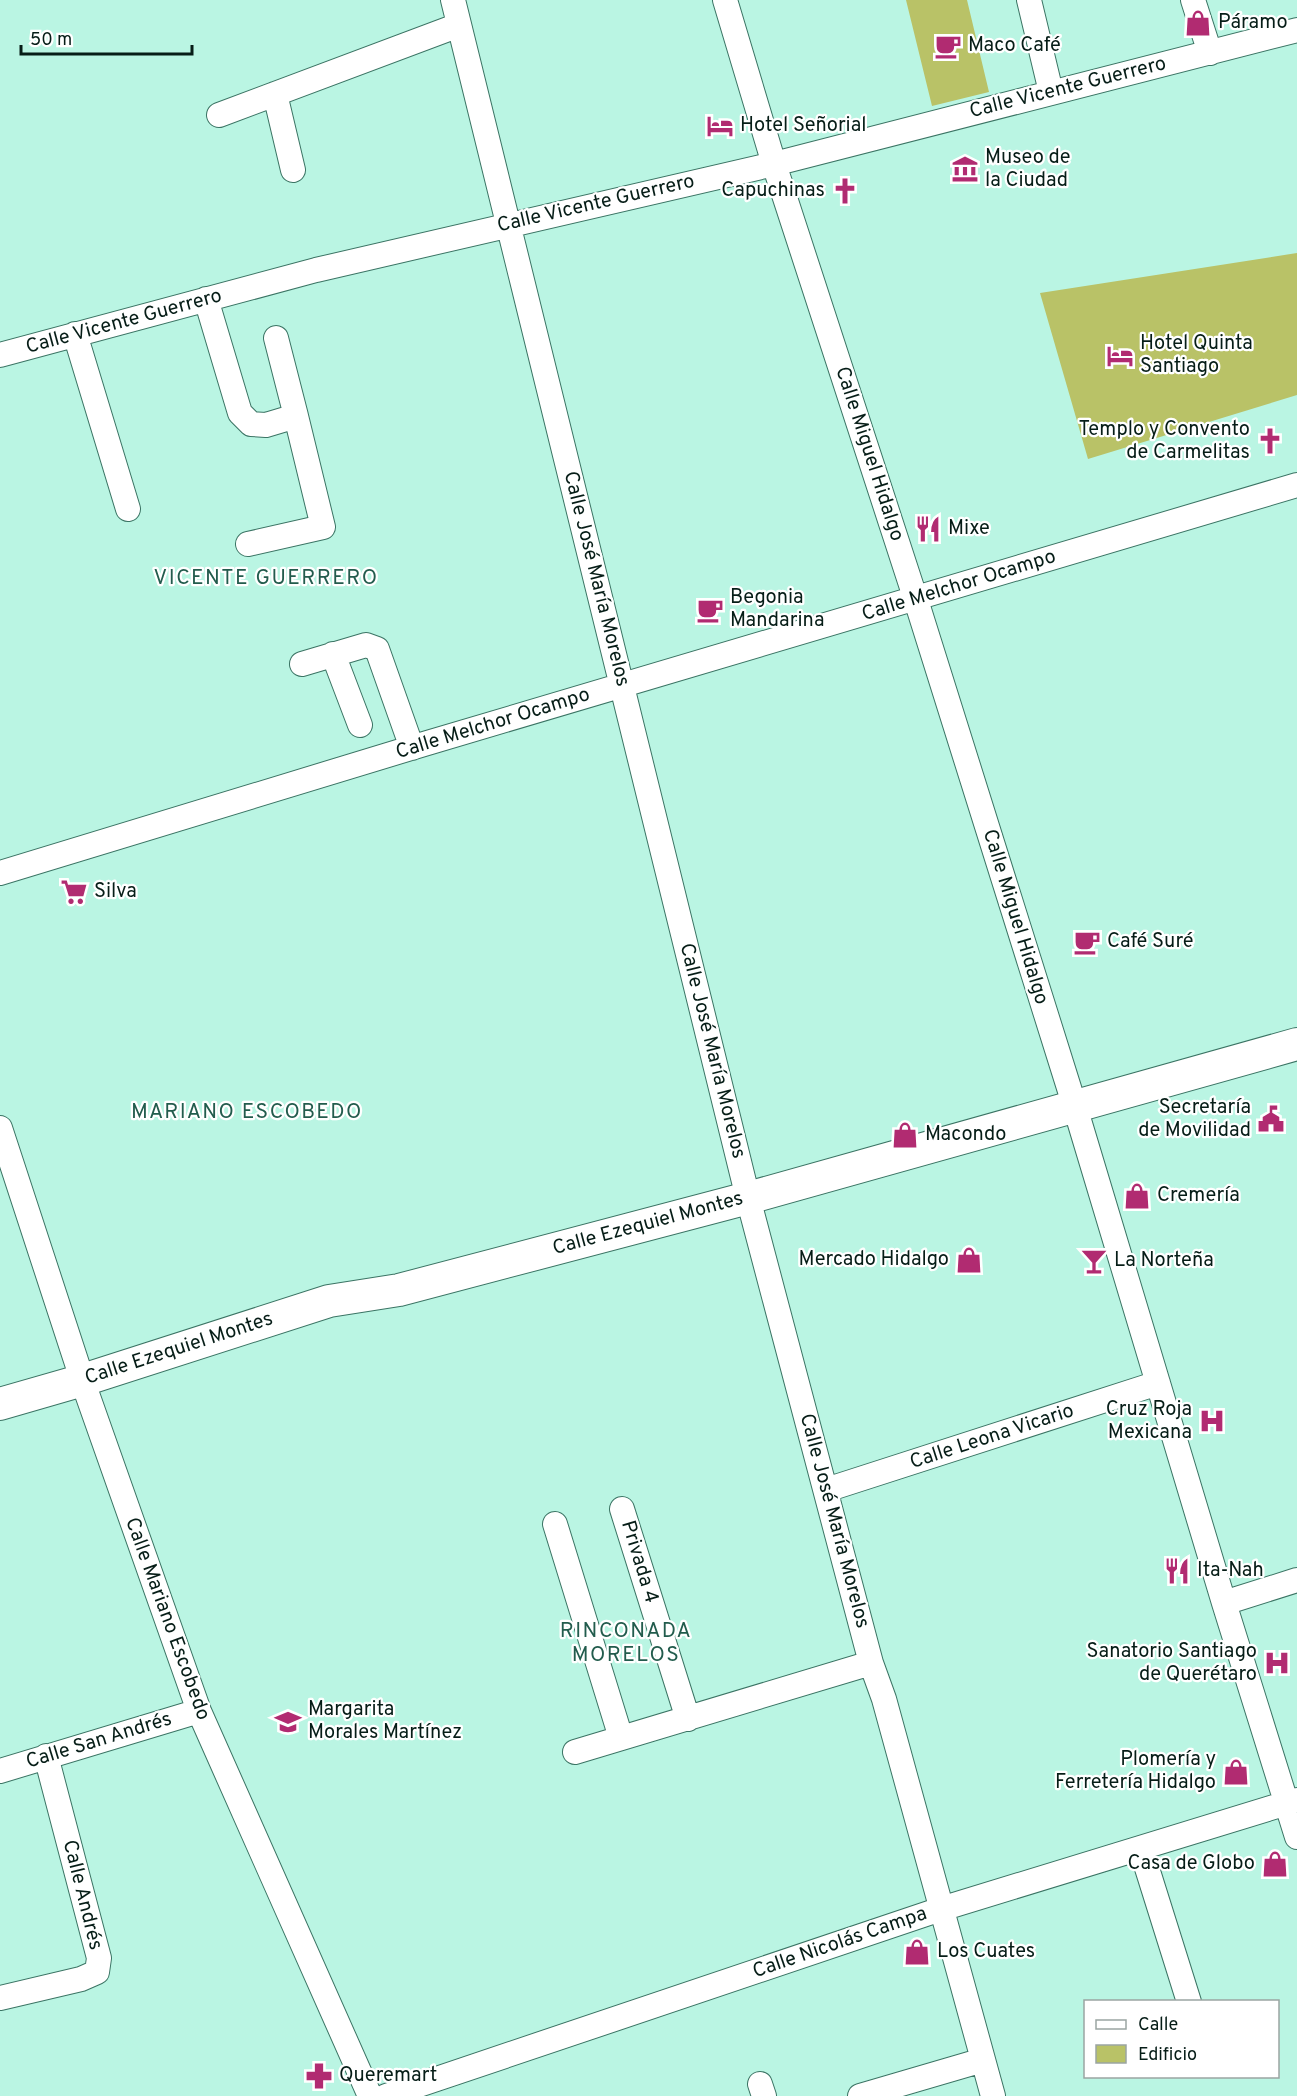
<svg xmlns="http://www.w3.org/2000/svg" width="1297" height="2096" viewBox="0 0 1297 2096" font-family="Overpass,sans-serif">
<rect width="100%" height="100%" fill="#baf5e3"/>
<!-- building -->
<path fill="#b9c267" d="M906,0H967L989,92L932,106Z
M1297,253V395L1088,459L1040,293Z"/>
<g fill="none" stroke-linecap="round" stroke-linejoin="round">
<!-- minor casing -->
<g stroke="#3b7464" stroke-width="26">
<path id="minor" d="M453,0L748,1198L871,1663L884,1699L993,2096
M725,0L774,164L916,600L1075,1107L1224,1603L1297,1837
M1029,0L1051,92
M1193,0L1210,53
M275,94L293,170
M219,115L459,25
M206,299L240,413L251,424L266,425L296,416L276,338
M75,334L128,509
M0,355L316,270L774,164L1297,30
M248,544L323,527L296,416
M333,654L360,725
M302,664L366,645L377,649L412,748
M0,873L424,744L1297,485
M0,1128L85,1388L199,1711L370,2096
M826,1490L1158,1383
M622,1509L688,1719
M555,1524L621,1738
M1224,1603L1297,1580
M575,1752L871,1663
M0,1771L199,1711
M1141,1849L1189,2002
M0,1998L81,1979L97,1972L99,1958L46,1756
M760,2084L764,2096
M386,2096L941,1909L1297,1800
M860,2096L983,2060"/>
</g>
<!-- major casing -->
<g stroke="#3b7464" stroke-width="34">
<path id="major" d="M0,1404L83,1380L329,1301L399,1290L748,1198L1297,1044"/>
</g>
<!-- minor -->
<use href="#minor" stroke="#fff" stroke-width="24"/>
<!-- major -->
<use href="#major" stroke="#fff" stroke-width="32"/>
</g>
<!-- icons -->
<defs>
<g id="shop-bare" transform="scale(2.07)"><path d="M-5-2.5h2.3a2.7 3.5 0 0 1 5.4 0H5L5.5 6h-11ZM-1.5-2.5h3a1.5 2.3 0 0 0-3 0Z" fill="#b12b71" stroke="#fff" stroke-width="2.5" paint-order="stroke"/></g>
<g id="cafe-bare" transform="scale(2.07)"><path d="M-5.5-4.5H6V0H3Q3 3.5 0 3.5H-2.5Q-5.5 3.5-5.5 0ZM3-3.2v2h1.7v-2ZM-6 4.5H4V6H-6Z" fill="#b12b71" stroke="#fff" stroke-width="2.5" paint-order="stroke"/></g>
<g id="hotel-bare" transform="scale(2.07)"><path d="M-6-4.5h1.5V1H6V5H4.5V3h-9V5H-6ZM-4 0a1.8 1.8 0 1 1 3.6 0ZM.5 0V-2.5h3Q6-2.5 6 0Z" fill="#b12b71" stroke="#fff" stroke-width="2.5" paint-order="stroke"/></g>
<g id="museum-bare" transform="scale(2.07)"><path d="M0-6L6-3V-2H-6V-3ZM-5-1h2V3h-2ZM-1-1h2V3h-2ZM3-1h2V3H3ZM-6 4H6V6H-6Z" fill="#b12b71" stroke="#fff" stroke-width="2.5" paint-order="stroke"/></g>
<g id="church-bare" transform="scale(2.07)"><path d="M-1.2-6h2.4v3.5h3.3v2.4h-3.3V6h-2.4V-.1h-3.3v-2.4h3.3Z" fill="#b12b71" stroke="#fff" stroke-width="2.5" paint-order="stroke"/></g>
<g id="restaurant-bare" transform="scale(2.07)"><path d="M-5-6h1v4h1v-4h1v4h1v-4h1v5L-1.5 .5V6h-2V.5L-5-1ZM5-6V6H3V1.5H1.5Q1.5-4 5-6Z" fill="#b12b71" stroke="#fff" stroke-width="2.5" paint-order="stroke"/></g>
<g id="supermarket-bare" transform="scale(2.07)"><path d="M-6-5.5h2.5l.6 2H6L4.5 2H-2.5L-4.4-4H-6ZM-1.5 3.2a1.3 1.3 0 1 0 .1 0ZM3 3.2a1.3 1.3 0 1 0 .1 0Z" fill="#b12b71" stroke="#fff" stroke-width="2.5" paint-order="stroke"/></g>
<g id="civic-bare" transform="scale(2.07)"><path d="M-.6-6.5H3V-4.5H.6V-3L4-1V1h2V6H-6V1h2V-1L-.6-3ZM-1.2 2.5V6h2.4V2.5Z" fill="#b12b71" stroke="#fff" stroke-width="2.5" paint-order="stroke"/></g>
<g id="bar-bare" transform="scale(2.07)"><path d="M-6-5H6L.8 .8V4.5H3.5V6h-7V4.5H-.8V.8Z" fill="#b12b71" stroke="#fff" stroke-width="2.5" paint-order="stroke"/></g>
<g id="hospital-bare" transform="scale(2.07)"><path d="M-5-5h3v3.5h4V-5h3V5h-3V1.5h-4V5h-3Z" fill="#b12b71" stroke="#fff" stroke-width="2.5" paint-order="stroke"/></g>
<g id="university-bare" transform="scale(2.07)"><path d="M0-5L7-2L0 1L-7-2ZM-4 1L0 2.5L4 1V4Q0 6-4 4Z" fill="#b12b71" stroke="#fff" stroke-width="2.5" paint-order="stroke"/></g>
<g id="pharmacy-bare" transform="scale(2.07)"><path d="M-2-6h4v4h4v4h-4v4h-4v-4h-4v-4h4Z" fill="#b12b71" stroke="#fff" stroke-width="2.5" paint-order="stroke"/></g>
</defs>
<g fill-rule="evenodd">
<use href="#shop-bare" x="1198" y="23"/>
<use href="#cafe-bare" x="948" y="46"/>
<use href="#hotel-bare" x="720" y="126"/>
<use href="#museum-bare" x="965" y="169"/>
<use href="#church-bare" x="845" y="191"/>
<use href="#hotel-bare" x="1120" y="356"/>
<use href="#church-bare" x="1270" y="441"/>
<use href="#restaurant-bare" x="928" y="529"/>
<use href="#cafe-bare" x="710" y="610"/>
<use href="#supermarket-bare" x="74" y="892"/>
<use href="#cafe-bare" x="1087" y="942"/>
<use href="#civic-bare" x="1271" y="1119"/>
<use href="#shop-bare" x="905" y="1135"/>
<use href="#shop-bare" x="1137" y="1196"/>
<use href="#shop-bare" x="969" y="1260"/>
<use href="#bar-bare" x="1094" y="1261"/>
<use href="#hospital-bare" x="1212" y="1421"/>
<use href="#restaurant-bare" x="1177" y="1571"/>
<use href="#hospital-bare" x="1277" y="1663"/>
<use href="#university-bare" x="288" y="1722"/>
<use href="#shop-bare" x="1236" y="1772"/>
<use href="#shop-bare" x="1275" y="1864"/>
<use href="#shop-bare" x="917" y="1952"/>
<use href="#pharmacy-bare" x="319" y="2076"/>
</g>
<g text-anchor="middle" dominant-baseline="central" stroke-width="4.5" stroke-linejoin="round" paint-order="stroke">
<!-- poi labels -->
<g font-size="20" fill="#061d17" stroke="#fff" text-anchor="start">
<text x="1218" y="23">Páramo</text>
<text x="968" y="46">Maco Café</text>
<text x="740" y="126">Hotel Señorial</text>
<text x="985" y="158">Museo de<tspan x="985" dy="23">la Ciudad</tspan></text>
<text x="825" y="191" text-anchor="end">Capuchinas</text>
<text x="1140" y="344">Hotel Quinta<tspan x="1140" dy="23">Santiago</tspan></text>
<text x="1250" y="430" text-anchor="end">Templo y Convento<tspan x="1250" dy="23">de Carmelitas</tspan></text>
<text x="948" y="529">Mixe</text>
<text x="730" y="598">Begonia<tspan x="730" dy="23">Mandarina</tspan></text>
<text x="94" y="892">Silva</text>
<text x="1107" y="942">Café Suré</text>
<text x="1251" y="1108" text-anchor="end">Secretaría<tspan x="1251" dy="23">de Movilidad</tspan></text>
<text x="925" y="1135">Macondo</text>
<text x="1157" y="1196">Cremería</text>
<text x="949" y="1260" text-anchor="end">Mercado Hidalgo</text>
<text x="1114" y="1261">La Norteña</text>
<text x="1192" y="1410" text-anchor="end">Cruz Roja<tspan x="1192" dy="23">Mexicana</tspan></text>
<text x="1197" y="1571">Ita-Nah</text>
<text x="1257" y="1652" text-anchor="end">Sanatorio Santiago<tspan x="1257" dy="23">de Querétaro</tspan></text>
<text x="308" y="1710">Margarita<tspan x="308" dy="23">Morales Martínez</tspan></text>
<text x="1216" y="1760" text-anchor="end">Plomería y<tspan x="1216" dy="23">Ferretería Hidalgo</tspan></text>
<text x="1255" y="1864" text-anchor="end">Casa de Globo</text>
<text x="937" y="1952">Los Cuates</text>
<text x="339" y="2076">Queremart</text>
</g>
<!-- street labels -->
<g font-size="20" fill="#061d17" stroke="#fff">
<text transform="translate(1068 88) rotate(-14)">Calle Vicente Guerrero</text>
<text transform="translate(596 204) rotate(-13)">Calle Vicente Guerrero</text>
<text transform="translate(124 322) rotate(-15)">Calle Vicente Guerrero</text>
<text transform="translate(869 454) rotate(72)">Calle Miguel Hidalgo</text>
<text transform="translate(596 579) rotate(76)">Calle José María Morelos</text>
<text transform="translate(959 586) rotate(-17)">Calle Melchor Ocampo</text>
<text transform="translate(493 724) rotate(-17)">Calle Melchor Ocampo</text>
<text transform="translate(1015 917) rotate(73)">Calle Miguel Hidalgo</text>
<text transform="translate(712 1051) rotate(76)">Calle José María Morelos</text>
<text transform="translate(648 1224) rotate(-15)">Calle Ezequiel Montes</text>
<text transform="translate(179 1349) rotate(-18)">Calle Ezequiel Montes</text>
<text transform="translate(992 1437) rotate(-18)">Calle Leona Vicario</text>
<text transform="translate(834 1521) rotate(75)">Calle José María Morelos</text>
<text transform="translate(639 1562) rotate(73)">Privada 4</text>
<text transform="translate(167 1619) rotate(70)">Calle Mariano Escobedo</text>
<text transform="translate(99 1741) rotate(-17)">Calle San Andrés</text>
<text transform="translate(82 1895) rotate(76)">Calle Andrés</text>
<text transform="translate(840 1943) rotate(-19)">Calle Nicolás Campa</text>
</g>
<!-- neighbourhood labels -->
<g font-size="21" letter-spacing="1.5" fill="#225c4d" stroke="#fff">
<text x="266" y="578">VICENTE GUERRERO</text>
<text x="247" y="1112">MARIANO ESCOBEDO</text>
<text x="626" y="1631">RINCONADA<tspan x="626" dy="24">MORELOS</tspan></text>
</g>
</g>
<!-- legend -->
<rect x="1084" y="2000" width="195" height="78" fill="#ffffff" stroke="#9ba5a2" stroke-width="1.5"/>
<rect x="1096" y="2020" width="30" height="9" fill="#ffffff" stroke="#9ba5a2" stroke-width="1.5"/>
<text x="1138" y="2030" font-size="18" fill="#061d17">Calle</text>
<rect x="1096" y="2045" width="30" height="18" fill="#b9c267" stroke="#9ba5a2" stroke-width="1.5"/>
<text x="1138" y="2060" font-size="18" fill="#061d17">Edificio</text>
<!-- scale -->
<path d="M21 45v9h171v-9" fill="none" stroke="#061d17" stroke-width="3"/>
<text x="30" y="45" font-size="18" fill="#061d17" stroke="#ffffff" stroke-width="4.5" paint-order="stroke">50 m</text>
</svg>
